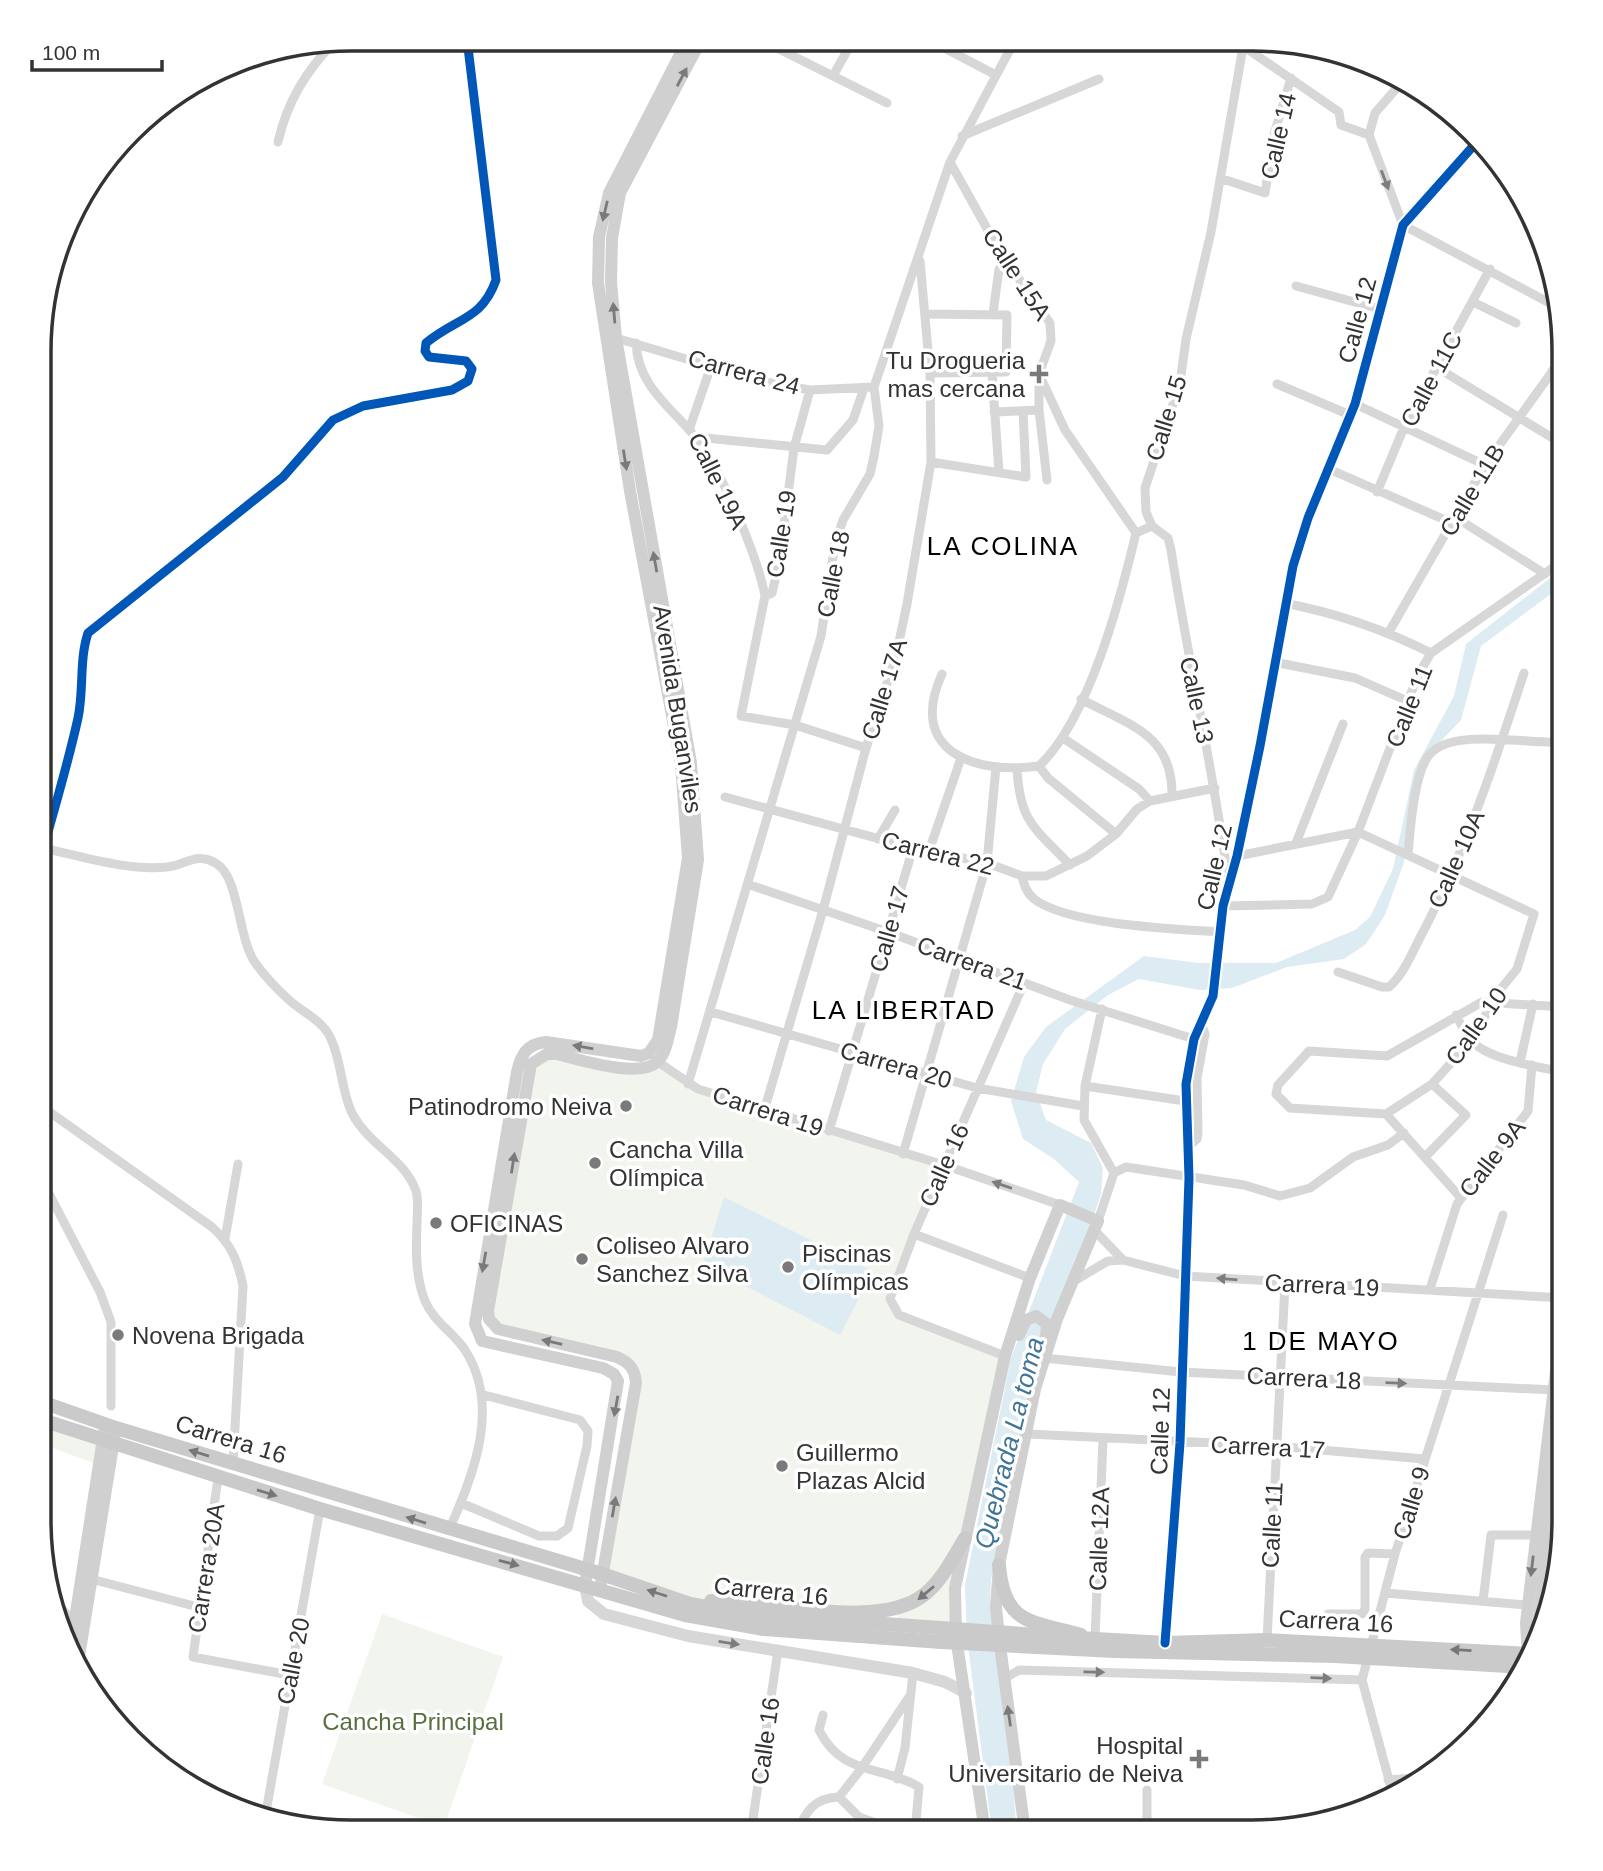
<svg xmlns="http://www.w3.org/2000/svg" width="1603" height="1871" viewBox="0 0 1603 1871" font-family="Helvetica,sans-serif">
<rect width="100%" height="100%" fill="#fff"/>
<!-- green -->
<path fill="#f1f5ed" d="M547,1054L614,1066L657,1062L688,1084L944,1165L892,1291L894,1310L1003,1356L981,1459L955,1624L897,1618L898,1610L690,1604L602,1574L636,1383L631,1366L505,1331L488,1311L528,1072Z
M39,1419L102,1439L99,1465L39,1443Z
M382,1614L503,1657L444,1827L322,1784Z"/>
<!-- water -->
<path fill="#ddebf3" d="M1564,567V584L1481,646L1461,720L1425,758L1404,862L1385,915L1366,944L1344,959L1287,967L1232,988L1200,990L1139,979L1108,995L1065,1029L1043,1064L1036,1092L1046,1120L1091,1143L1103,1168L1101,1194L1022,1431L991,1579L990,1600L999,1638L1017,1832H992L967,1638L965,1585L1011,1358L1079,1182L1054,1159L1023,1139L1011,1101L1024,1057L1046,1027L1144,956L1198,963H1276L1355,930L1370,917L1393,869L1414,770L1454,696L1466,644Z
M724,1197L873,1271L840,1335L703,1264Z"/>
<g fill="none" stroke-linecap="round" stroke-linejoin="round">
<!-- minor -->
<path stroke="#d7d7d7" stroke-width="9" d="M761,40L887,103
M929,40L996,75
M1243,46L1339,112L1341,125L1369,135
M833,76L853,40
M1402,82L1375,113L1369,135L1403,225
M962,136L1099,79
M278,142C287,102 306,71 335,41
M950,162L1000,252L1050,323L1051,341L1039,374L1065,430L1136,533
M1220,178L1265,193L1275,131L1291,78
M1403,225L1559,308
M1296,286L1380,309
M1473,302L1516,323
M993,313L999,269
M925,314L1007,315L1006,372L930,373
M616,338L760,381L810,390L874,387
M636,343C638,392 681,413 705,450C727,486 757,555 765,596
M1436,367L1564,445
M1552,371L1564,380
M992,373L999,472
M1039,377V410L1047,480
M1277,384L1350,415
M810,390L794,448L779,564L772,593L765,596L741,716L795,725L866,748
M1355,404L1485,465
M994,412L1039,410
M689,430L711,366
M695,437L827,450L853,420L864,388
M931,462L1026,477L1023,411
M1329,469L1452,523
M1377,492L1405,425L1490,269
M1455,517L1545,574
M1152,526L1146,512L1145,488L1180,383L1186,339L1211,232L1244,41
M1152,526L1168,538L1171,550C1188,660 1213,768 1228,878
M1284,603C1337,613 1383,629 1431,653
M1389,632L1485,465L1564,355
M1274,662L1355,678L1410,702
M942,674C907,751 974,775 1039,766
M1081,699C1128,725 1172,733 1172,794
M1063,738L1139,789L1150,801
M1039,766C1089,719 1120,600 1136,533L1152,526
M1039,766L1048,778L1116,834
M1017,769C1020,823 1035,828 1070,865
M725,797L913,848L987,863L1022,876H1046L1087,856L1116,834L1137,809L1150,801L1215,788
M1557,826L1558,743
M878,839L895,810
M1296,843L1343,724
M42,848C82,856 126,871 167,867C186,865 197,851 217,864C239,878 238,936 254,961C263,974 277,989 289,1000C301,1011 321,1020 329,1035C342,1059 341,1093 353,1115C370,1146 405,1159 416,1191C419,1201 417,1213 417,1223C416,1249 415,1276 425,1301C434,1322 453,1332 465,1350C501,1406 474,1474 449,1530
M929,851L961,758
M42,854C54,809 68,764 78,718C84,690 79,660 88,633L283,477L333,420L363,406L452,390L468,381L472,369L466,361L429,357L425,351L426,343C456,318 482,320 496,280L467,39
M1408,855C1410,831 1414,771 1430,754C1454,727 1531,745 1564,742
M1237,856L1358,832L1534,914L1517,969L1499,991L1471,1041L1432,1084L1386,1114
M1022,876C1024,885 1026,892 1034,899C1068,925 1175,929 1220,932
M750,885L888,932L1070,1000L1194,1039
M1223,906L1312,904L1328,897L1358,832L1418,675L1431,653L1564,560
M1338,972L1382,987H1389C1405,973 1413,950 1423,932C1466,849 1495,762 1524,673
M1102,1009L1085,1086L1084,1120L1114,1173
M711,1012L977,1088L1083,1106
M1456,1015C1461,1024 1466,1036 1474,1043C1491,1060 1540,1067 1564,1072
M655,1060L698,1089L944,1165L1060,1205
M1520,1062L1533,1004
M688,1084L821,636L835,544L843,520L870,474L874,456L879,426L874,387L950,162L1015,40
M1085,1086L1185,1101
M41,1106L212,1227C231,1244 238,1261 243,1286L233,1463
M764,1111L823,910L866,748L896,656L907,604L931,462L930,373L920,261
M829,1131L913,848
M1187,1148L1197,1139L1198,1133L1197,1078L1205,1034L1201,1023
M903,1154L987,863L996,767
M1425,1157L1466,1115L1432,1084
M1114,1173L1126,1167L1244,1185L1280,1196L1310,1188L1353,1157L1388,1145L1404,1133
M40,1176L100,1292L111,1322V1406
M1461,1198L1386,1114L1290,1108L1276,1094L1278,1085L1309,1051L1387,1056L1482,1002L1564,1007
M1098,1221L1114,1173
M1094,1230L1123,1260L1185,1276L1564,1298
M914,1234L1030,1278
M225,1239L238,1164
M1074,1281L1108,1261L1123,1260
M1430,1289L1457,1204L1528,1111L1532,1065
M1005,1356L899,1315L890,1299L914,1234L1024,983
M1044,1358L1181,1372L1554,1390
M1028,1434L1276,1446L1424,1459
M218,1478L193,1657L289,1675
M461,1503L539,1536H557L568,1528L587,1446L588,1431L580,1420L484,1395
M39,1507L47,1494
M91,1579L198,1607
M48,1593L76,1625
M1385,1593L1527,1605
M1483,1601L1491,1535H1564
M1328,1614H1362L1365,1609V1557L1368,1553L1395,1554
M1095,1638L1103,1439
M1267,1640L1285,1284
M1165,1643L1180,1443L1189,1178L1186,1084L1194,1039L1213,996L1223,906L1237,856L1260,746L1293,566L1308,518L1355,404L1403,225L1475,144
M1004,1679L1019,1670L1362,1680
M823,1715L819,1730C842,1777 883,1765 919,1787L915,1832
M897,1779L905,1748L913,1673
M1388,1780L1426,1777
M1147,1790V1832
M1393,1795L1362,1680L1395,1554L1503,1215
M839,1797L859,1817L901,1832
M266,1812L320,1509
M751,1832L778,1650
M797,1832C806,1811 814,1798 839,1797L861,1769L909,1697"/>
<!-- tertiary -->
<path stroke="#d7d7d7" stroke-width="12" d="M585,1585L588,1601L604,1614L688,1636L913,1673L945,1682L966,1693"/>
<!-- secondary -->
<path stroke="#d0d0d0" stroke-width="12" d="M1019,1335L1026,1320L1036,1316L1047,1324L1046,1337
M585,1585L618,1381L614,1374L603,1368L482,1341L475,1324L517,1072C521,1054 527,1044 546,1042L641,1056L649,1053L658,1040L688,858L681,764L630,491L598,283L599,237L609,193L688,39
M600,1589L636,1383C635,1369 630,1363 617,1357L498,1329L489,1319L488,1311L531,1064L547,1054H556C579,1059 638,1079 657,1062C666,1054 668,1038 671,1027L698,860L691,763L616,338L611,282L612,238L620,193L701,40
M1538,1626L1564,1396
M70,1651L104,1432
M1528,1659L1526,1623L1564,1303
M77,1669L115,1434
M985,1832L956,1637L955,1588L1005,1356L1030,1278L1060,1205L1098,1221L1057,1319L1035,1389L999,1565L996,1607L999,1638L1025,1832"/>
<!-- primary -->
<path stroke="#cacaca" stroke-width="14" d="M39,1401L116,1428L602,1574L690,1604L765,1617L870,1623
M39,1419L320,1509L685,1615L764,1629L941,1642
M999,1565C1004,1625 1031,1621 1081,1635
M711,1601C769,1600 879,1632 925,1594C943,1579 953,1558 965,1538
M1079,1638L1165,1643L1267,1640L1529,1654
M1115,1651L1335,1656L1525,1667"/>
<!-- primary-bridge -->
<path stroke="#cacaca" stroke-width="14" d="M870,1623L1079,1638
M941,1642L1115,1651"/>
<!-- cycleway casing -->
<g stroke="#fff" stroke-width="13">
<path id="cycleway" d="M42,854C54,809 68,764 78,718C84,690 79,660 88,633L283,477L333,420L363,406L452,390L468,381L472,369L466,361L429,357L425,351L426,343C456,318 482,320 496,280L467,39
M1165,1643L1180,1443L1189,1178L1186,1084L1194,1039L1213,996L1223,906L1237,856L1260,746L1293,566L1308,518L1355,404L1403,225L1475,144"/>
</g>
<!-- cycleway -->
<use href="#cycleway" stroke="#0057b8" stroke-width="9"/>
</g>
<!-- one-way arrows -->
<defs><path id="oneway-solid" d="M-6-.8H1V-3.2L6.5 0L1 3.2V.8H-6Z" transform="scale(1.75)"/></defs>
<g fill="#7a7a7a">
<use href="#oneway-solid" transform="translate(682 77) rotate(-62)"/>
<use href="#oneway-solid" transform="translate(605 211) rotate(103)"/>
<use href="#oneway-solid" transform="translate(614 313) rotate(-95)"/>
<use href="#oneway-solid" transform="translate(625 460) rotate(81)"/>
<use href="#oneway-solid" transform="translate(655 562) rotate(-100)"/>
<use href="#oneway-solid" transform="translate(583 1047) rotate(-170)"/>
<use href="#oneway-solid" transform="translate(513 1163) rotate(-81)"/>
<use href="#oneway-solid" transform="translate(484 1262) rotate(100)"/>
<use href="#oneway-solid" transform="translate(552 1342) rotate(-167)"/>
<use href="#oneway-solid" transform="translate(616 1406) rotate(100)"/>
<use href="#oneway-solid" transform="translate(614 1507) rotate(-80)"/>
<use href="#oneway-solid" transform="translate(1532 1566) rotate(97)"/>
<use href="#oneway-solid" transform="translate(1009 1716) rotate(-98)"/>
</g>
<g fill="#7d7d7d">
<use href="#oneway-solid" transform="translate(1385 180) rotate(69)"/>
<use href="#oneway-solid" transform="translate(1002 1185) rotate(-161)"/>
<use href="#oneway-solid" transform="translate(1227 1279) rotate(-175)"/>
<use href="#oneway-solid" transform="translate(1396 1383) rotate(2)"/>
<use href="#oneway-solid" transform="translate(729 1643) rotate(9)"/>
<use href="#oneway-solid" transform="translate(1094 1672) rotate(1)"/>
<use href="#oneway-solid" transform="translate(1321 1678) rotate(2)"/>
</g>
<g fill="#777">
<use href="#oneway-solid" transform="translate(199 1453) rotate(-163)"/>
<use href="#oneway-solid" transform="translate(267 1493) rotate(17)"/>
<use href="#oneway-solid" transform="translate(416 1520) rotate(-163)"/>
<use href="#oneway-solid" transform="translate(509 1563) rotate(15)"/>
<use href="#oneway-solid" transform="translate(657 1593) rotate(-162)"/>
<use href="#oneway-solid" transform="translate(926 1593) rotate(140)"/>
<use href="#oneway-solid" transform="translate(1461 1650) rotate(-177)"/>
</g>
<!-- markers -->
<g fill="#7a7a7a" stroke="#fff" stroke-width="2.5">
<path d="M1035.5 363.5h7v7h7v7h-7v7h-7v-7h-7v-7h7z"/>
<circle cx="626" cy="1106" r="7"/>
<circle cx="595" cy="1163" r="7"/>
<circle cx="436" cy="1223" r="7"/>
<circle cx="582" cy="1259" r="7"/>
<circle cx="788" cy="1267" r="7"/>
<circle cx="118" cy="1335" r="7"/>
<circle cx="782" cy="1466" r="7"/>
<path d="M1195.5 1748.5h7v7h7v7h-7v7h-7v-7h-7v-7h7z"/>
</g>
<g text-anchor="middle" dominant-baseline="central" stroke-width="7" stroke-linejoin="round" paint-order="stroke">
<!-- street labels -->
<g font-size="24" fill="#333" stroke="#fff">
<text transform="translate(1278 136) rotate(-77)">Calle 14</text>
<text transform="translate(1017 274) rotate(57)">Calle 15A</text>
<text transform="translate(1357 320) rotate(-75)">Calle 12</text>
<text transform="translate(744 372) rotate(15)">Carrera 24</text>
<text transform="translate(1431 379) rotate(-62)">Calle 11C</text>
<text transform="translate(1166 418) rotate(-73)">Calle 15</text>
<text transform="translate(718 481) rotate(64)">Calle 19A</text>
<text transform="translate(1472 490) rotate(-59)">Calle 11B</text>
<text transform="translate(781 534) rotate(-81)">Calle 19</text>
<text transform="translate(833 574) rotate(-79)">Calle 18</text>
<text transform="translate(884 689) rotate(-73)">Calle 17A</text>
<text transform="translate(1197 700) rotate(78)">Calle 13</text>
<text transform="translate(1409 706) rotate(-68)">Calle 11</text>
<text transform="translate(678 709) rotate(81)">Avenida Buganviles</text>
<text transform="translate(938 853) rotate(14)">Carrera 22</text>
<text transform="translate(1456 859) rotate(-66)">Calle 10A</text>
<text transform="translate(1214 867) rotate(-77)">Calle 12</text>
<text transform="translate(889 929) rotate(-74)">Calle 17</text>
<text transform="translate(972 963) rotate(20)">Carrera 21</text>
<text transform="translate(1476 1026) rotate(-55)">Calle 10</text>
<text transform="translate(896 1065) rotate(16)">Carrera 20</text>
<text transform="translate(768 1111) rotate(18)">Carrera 19</text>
<text transform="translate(1492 1158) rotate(-52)">Calle 9A</text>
<text transform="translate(944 1165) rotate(-66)">Calle 16</text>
<text transform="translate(1322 1285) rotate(3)">Carrera 19</text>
<text transform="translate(1304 1378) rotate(3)">Carrera 18</text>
<text transform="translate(1160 1431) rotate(-88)">Calle 12</text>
<text transform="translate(231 1439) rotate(17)">Carrera 16</text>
<text transform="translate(1268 1447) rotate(3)">Carrera 17</text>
<text transform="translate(1411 1503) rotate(-73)">Calle 9</text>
<text transform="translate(1272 1525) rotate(-87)">Calle 11</text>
<text transform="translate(1099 1539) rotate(-88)">Calle 12A</text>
<text transform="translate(206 1568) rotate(-81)">Carrera 20A</text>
<text transform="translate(771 1591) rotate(6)">Carrera 16</text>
<text transform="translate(1336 1621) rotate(3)">Carrera 16</text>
<text transform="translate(293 1661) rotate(-79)">Calle 20</text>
<text transform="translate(765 1741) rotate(-82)">Calle 16</text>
</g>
<!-- poi labels -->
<g font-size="24" fill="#333" stroke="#fff" text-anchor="start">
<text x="1025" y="360" text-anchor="end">Tu Drogueria<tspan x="1025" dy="28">mas cercana</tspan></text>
<text x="612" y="1106" text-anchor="end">Patinodromo Neiva</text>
<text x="609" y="1149">Cancha Villa<tspan x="609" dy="28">Olímpica</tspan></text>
<text x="450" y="1223">OFICINAS</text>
<text x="596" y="1245">Coliseo Alvaro<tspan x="596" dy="28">Sanchez Silva</tspan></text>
<text x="802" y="1253">Piscinas<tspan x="802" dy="28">Olímpicas</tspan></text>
<text x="132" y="1335">Novena Brigada</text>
<text x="796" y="1452">Guillermo<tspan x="796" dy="28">Plazas Alcid</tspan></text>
<text x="1183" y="1745" text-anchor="end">Hospital<tspan x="1183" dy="28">Universitario de Neiva</tspan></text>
</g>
<!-- park labels -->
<g font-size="24" fill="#56703f" stroke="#fff">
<text x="413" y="1721">Cancha Principal</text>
</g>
<!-- neighbourhood labels -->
<g font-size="26" letter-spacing="2" fill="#000" stroke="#fff">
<text x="1003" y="546">LA COLINA</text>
<text x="904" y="1010">LA LIBERTAD</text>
<text x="1321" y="1341">1 DE MAYO</text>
</g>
<!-- water labels -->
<g font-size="26" font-style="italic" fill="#3f7597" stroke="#fff">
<text transform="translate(1009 1443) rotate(-76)">Quebrada La toma</text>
</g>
</g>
<!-- crop -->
<path d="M0 0H1603V1871H0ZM351 51H1252A300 300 0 0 1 1552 351V1520A300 300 0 0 1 1252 1820H351A300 300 0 0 1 51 1520V351A300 300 0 0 1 351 51Z" fill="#fff" fill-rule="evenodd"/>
<path fill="none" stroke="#333" stroke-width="3.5" d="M351 51H1252A300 300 0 0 1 1552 351V1520A300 300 0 0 1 1252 1820H351A300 300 0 0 1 51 1520V351A300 300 0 0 1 351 51Z"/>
<!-- scale -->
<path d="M32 60v10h130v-10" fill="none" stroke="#333333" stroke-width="3.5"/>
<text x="42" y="60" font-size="21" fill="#333333" stroke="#ffffff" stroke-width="5" paint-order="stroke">100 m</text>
</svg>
